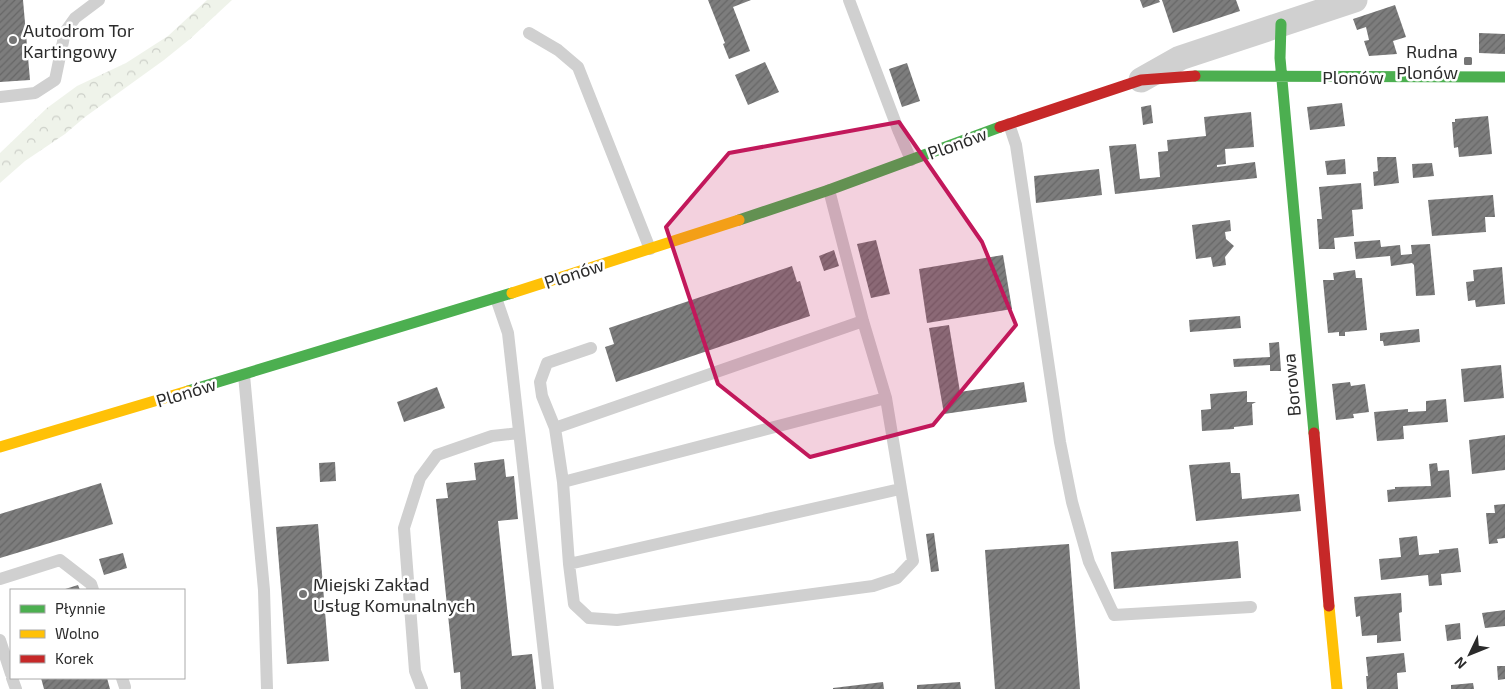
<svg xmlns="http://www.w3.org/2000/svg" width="1505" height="689" viewBox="0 0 1505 689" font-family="'Exo 2',sans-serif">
<defs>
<pattern id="forest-crowns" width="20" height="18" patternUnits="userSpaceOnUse" patternTransform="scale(1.25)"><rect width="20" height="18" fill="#eff3ea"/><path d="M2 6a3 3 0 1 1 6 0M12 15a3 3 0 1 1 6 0" fill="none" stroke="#cdd0c9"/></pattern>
<pattern id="building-hatch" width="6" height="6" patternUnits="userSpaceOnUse" patternTransform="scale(1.25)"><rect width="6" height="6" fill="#7d7d7d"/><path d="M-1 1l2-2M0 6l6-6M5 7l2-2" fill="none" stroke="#676767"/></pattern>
</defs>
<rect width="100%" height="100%" fill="#fff"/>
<!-- forest -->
<path fill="url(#forest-crowns)" d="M207,0H232L190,39L164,60L85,117L65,134L25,161L0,183V153L47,108L77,86L126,63L168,36Z"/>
<!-- building -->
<path fill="url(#building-hatch)" d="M0,0H23L30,80L0,82Z
M708,0H751L733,7L750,51L729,59L723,44L725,43Z
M1140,0H1159L1160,2L1143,8Z
M1162,0H1236L1240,11L1173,33Z
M1395,5L1406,37L1393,41L1397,54L1369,56L1364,41L1369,40L1366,27L1357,30L1353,19Z
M1479,33L1505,34V54L1479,53Z
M765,62L779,92L748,105L735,75Z
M907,63L920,101L902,107L889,69Z
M1342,103L1345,126L1310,130L1307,107Z
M1151,105L1153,123L1143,125L1141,107Z
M1251,112L1254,147L1225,149L1226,164L1217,165V167L1255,162L1257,178L1115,194L1109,146L1136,144L1140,179L1160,177L1158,152L1168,151L1167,140L1206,136L1204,117Z
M1488,116L1492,154L1459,157L1458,147L1454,148L1452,122H1455V119Z
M1377,157H1396L1399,183L1374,186L1373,172L1378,171Z
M1345,159L1346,174L1327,175L1325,161Z
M1432,163L1434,176L1413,178L1412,164Z
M1099,169L1102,195L1036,203L1034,176Z
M1361,183L1363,209L1352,210L1354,236L1334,238L1335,249H1319L1317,219H1322L1319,187Z
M1493,195L1495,217H1485L1486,232L1432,236L1428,200Z
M1230,220L1231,231L1225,232L1226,239L1234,246L1225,257L1226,265L1213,267L1211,257L1196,259L1192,225Z
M876,240L890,294L871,298L857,244Z
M1380,240L1381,247L1400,245L1401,255L1412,254L1411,245L1430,244L1435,295L1416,296L1414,265L1412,263L1391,266L1390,256L1356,259L1354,242Z
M834,250L839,266L824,271L819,256Z
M1003,255L1012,309L927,323L919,269Z
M792,266L797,282L800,281L810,316L616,382L605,347L614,344L609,328Z
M1502,267L1505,304L1476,307L1475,300L1468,301L1466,282L1474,281L1473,270Z
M1355,270L1356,278H1362L1367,330L1345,332V336H1339V332L1328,333L1323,280H1334L1333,273Z
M1240,316L1241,328L1190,332L1189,320Z
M949,325L960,392L1024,382L1027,402L944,414L929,328Z
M1419,329L1420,342L1384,346L1383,341H1380V333Z
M1279,342L1281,371H1270V365L1234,367L1233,359L1270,357L1269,343Z
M1501,365L1504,398L1464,402L1461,369Z
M1350,382L1351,386L1365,384L1369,412L1353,414L1354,418L1336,420L1332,384Z
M437,387L445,408L404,422L397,402Z
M1247,391V402H1256L1252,404L1253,425L1234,427V429L1202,431L1201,410L1211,409L1210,394Z
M1446,399L1448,422L1403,426L1404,439L1377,441L1374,412L1408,409V412L1426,411V401Z
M1505,435V470L1472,474L1469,440Z
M504,459L506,477L514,476L518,519L498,521L512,656L532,654L536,689H461L460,672L454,673L436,499L448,498L446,483L476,480L474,463Z
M335,462L336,481L320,482L319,463Z
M1230,462L1231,473H1240L1242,499L1299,494L1301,511L1196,521L1189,465Z
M1437,463L1438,471L1449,470L1451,497L1388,502L1387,490L1395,489V487L1431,486L1429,464Z
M101,483L113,524L0,558V514Z
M1505,504V538L1497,539L1498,543L1489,544L1486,513H1495L1494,505Z
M318,524L329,661L287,664L276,527Z
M934,533L939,571L931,572L926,534Z
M1417,536L1419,555L1439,553V550L1458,548L1461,572L1441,574L1442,585L1429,586L1428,575L1381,580L1379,559L1401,557L1399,538Z
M1238,541L1241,578L1114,589L1111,552Z
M1069,544L1080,689H995L985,550Z
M123,553L127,568L104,575L99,559Z
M78,585L80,590H62Z
M1401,593L1402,612L1399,613L1401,641L1377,643V635L1362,636L1360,616L1356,617L1354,597Z
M1505,610V626L1485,628L1482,613Z
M1460,623L1461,639L1447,641L1445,625Z
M1404,653L1406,672L1397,673L1398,689H1367L1366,676H1368L1366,657Z
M1497,666H1505V679L1498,680Z
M41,678H107L110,689H44Z
M883,682L884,689H833V688Z
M960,682L961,689H917V685Z
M1473,683L1474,689H1451V685Z"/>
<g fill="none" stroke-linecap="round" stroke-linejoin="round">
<!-- lane -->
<path stroke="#d0d0d0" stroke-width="12" d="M849,0L899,132L911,160
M529,33L558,50L578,67L650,249
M0,97L35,93L55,80L65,32L75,18L99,0
M1009,124L1016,145L1060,442L1072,502L1089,562L1114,615L1251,607
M496,298L508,333L548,689
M591,348L547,363L540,382L542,396L555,428L563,482L569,564L574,604L589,618L617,620L873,586L897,578L913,561L886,398L863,321L829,190
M244,375L264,590L267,689
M555,428L863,321
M563,482L886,398
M569,564L900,489
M0,579L60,560L91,584L93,590
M0,640L11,674
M12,678L16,689
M122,678L125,687
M422,689L415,671L404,528L420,478L437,455L492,436L519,433"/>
<!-- street -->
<path stroke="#d0d0d0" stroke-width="25" d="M1141,80L1180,58L1355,0"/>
<!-- fast -->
<path stroke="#4caf50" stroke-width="11" d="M1281,24L1280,58L1314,433
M1195,76L1505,77
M739,220L829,190L1000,127
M188,391L512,293"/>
<!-- slow -->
<path stroke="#ffc107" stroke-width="11" d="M512,293L739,220
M0,447L188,391
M1329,606L1337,689"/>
<!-- jam -->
<path stroke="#c62828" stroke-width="11" d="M1000,127L1141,80L1195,76
M1314,433L1329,606"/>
</g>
<!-- marked area -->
<path fill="#c2185b" fill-opacity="0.2" stroke="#c2185b" stroke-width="4" stroke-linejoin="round" d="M899,122L982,242L1016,325L933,425L810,457L718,384L666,227L729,153Z"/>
<!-- markers -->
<g fill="#757575" stroke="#fff" stroke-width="2">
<circle cx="13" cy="40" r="5"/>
<rect x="1463" y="56" width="10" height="10" rx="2.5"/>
<circle cx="303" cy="594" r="5"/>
</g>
<g text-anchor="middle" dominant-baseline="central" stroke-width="5" stroke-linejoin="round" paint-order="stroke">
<!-- poi labels -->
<g font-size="18" fill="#2b2b2b" stroke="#fff" text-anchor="start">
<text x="23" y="30">Autodrom Tor<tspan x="23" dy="21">Kartingowy</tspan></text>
<text x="1458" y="51" text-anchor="end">Rudna<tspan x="1458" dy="21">Plonów</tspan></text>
<text x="313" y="584">Miejski Zakład<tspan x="313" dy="21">Usług Komunalnych</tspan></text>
</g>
<!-- street labels -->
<g font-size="18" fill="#2b2b2b" stroke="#fff">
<text x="1353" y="77">Plonów</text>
<text transform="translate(957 143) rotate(-20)">Plonów</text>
<text transform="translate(574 273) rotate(-18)">Plonów</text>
<text transform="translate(1291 385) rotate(-95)">Borowa</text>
<text transform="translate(186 392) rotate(-17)">Plonów</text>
</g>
</g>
<!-- legend -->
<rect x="10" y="589" width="175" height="90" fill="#ffffff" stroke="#aaaaaa"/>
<rect x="20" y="605" width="25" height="8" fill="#4caf50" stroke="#aaaaaa"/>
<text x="55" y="614" font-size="15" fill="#2b2b2b">Płynnie</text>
<rect x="20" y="630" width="25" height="8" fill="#ffc107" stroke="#aaaaaa"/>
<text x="55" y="639" font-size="15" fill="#2b2b2b">Wolno</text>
<rect x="20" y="655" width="25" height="8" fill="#c62828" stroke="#aaaaaa"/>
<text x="55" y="664" font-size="15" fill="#2b2b2b">Korek</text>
<!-- north arrow -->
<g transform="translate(1470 654) rotate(227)" stroke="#ffffff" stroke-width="4" paint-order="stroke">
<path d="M0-4L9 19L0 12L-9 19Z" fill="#2b2b2b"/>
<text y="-8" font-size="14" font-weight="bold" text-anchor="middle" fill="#2b2b2b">N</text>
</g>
</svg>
